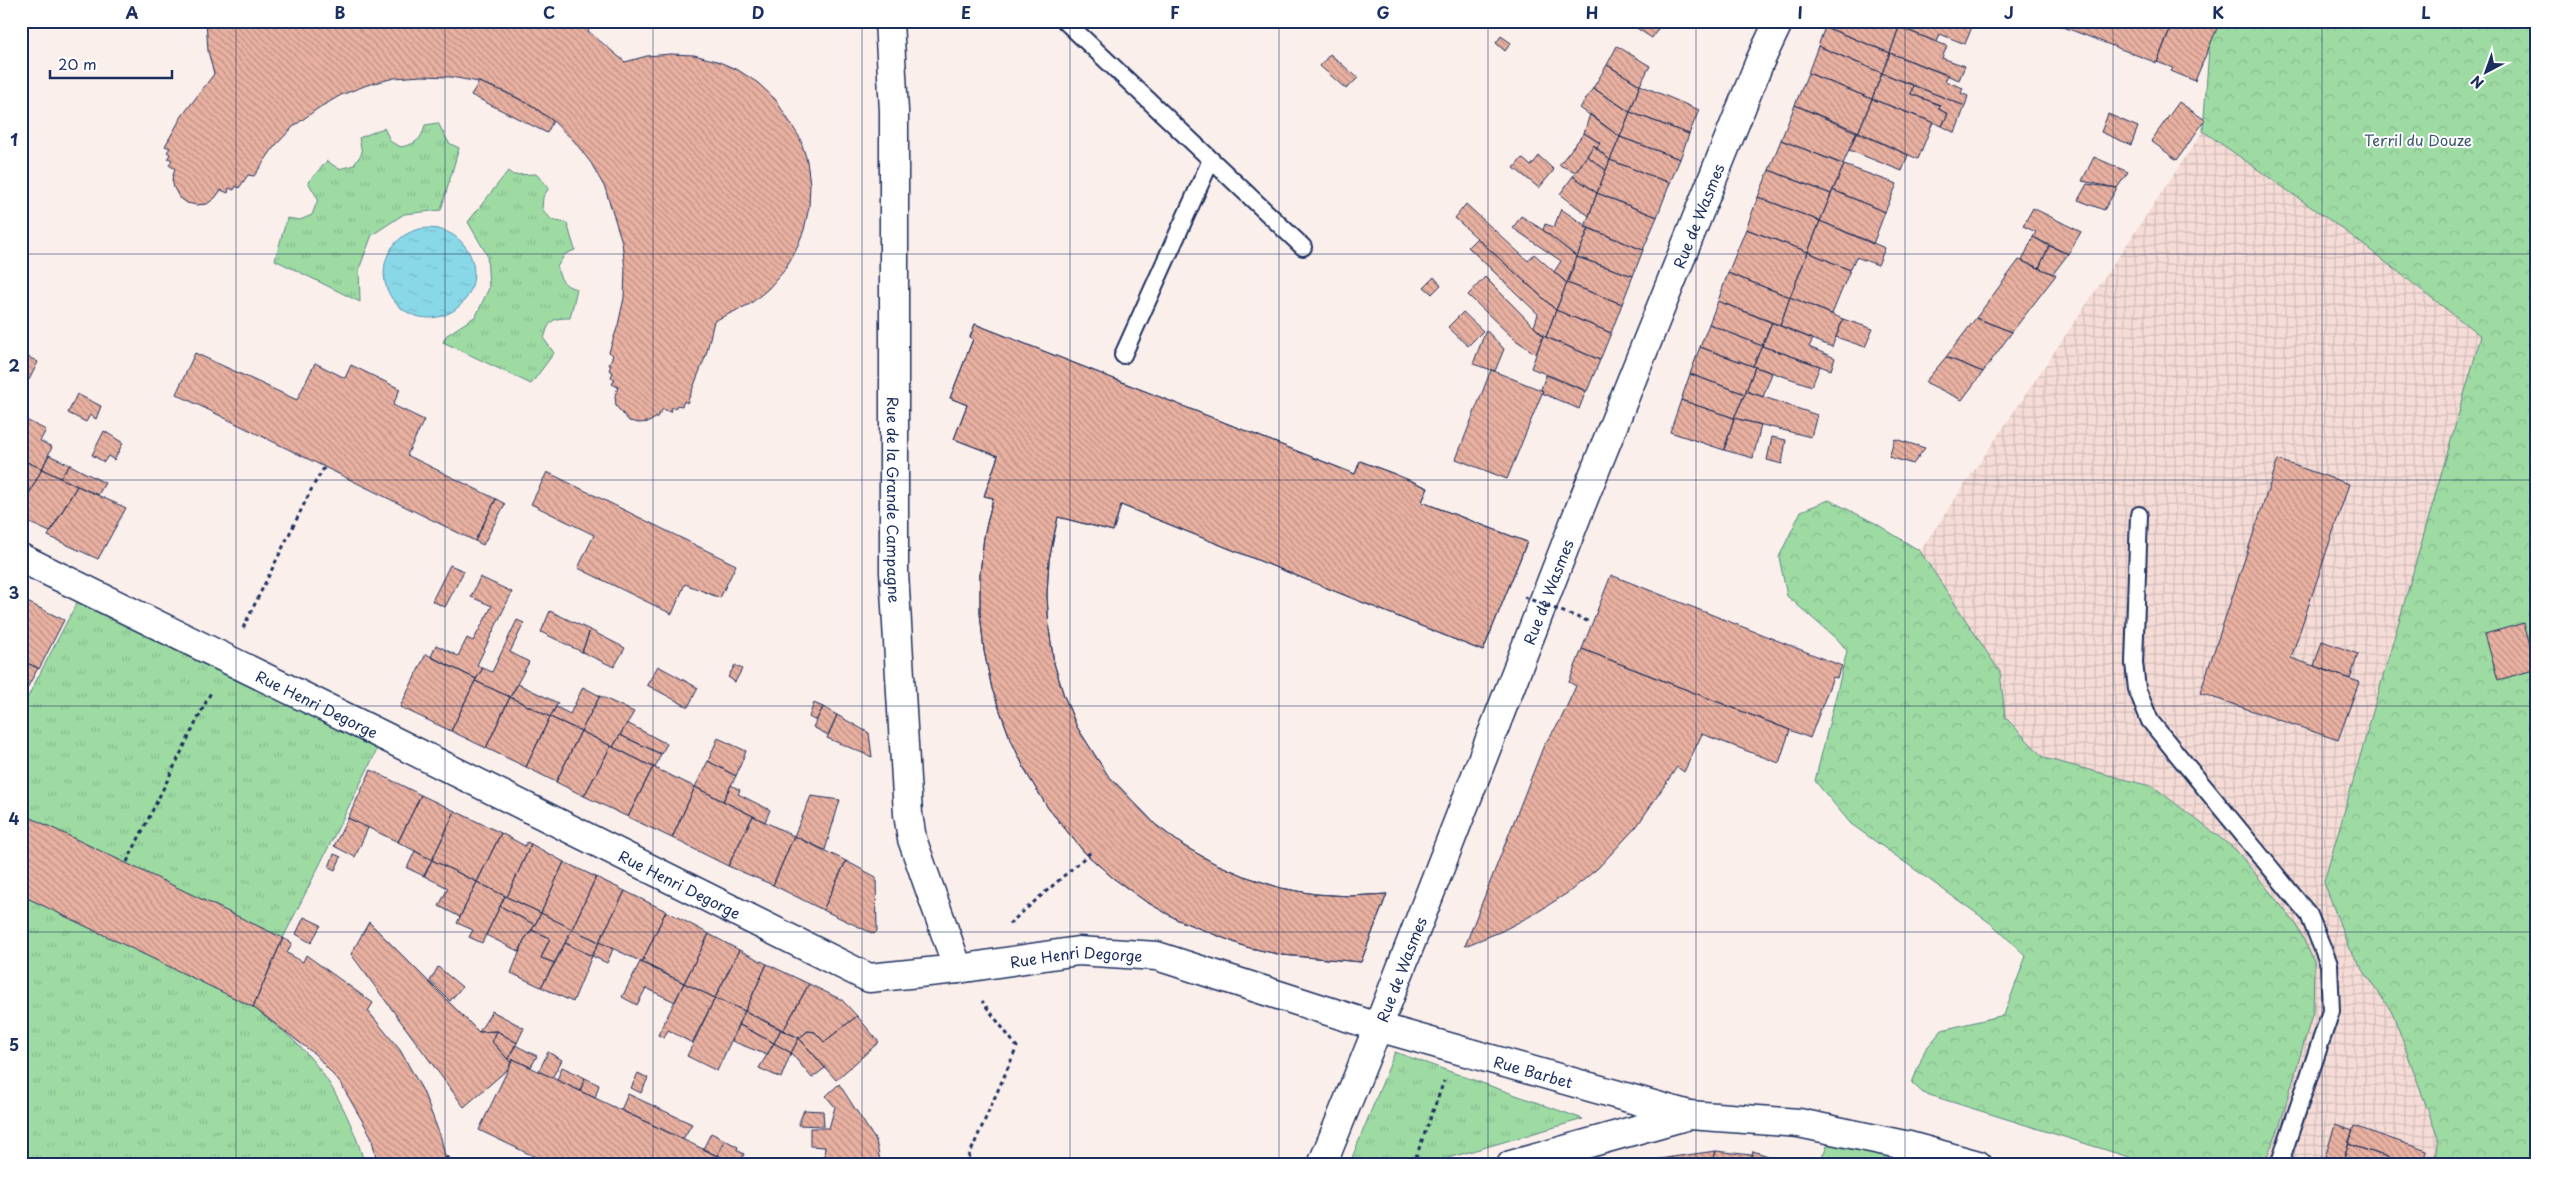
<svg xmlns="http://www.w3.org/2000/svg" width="2558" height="1186" viewBox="0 0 2558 1186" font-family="'Playpen Sans',sans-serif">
<defs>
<pattern id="industrial-grid" width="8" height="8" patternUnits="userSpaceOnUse" patternTransform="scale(1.25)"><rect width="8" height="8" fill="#f6dcd6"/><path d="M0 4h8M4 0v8" fill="none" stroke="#d2bdba"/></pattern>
<pattern id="grass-tufts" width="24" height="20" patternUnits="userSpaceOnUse" patternTransform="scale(1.25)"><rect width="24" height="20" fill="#9ddba3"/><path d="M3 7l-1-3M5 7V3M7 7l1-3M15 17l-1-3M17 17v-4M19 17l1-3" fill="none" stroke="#87bc8f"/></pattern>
<pattern id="forest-crowns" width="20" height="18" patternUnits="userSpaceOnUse" patternTransform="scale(1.25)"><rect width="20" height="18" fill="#9ddba3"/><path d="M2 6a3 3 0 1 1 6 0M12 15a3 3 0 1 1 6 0" fill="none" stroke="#87bc8f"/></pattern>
<pattern id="water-ripples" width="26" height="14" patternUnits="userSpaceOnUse" patternTransform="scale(1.25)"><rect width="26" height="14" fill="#89d8e7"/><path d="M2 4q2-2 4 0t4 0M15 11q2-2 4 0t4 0" fill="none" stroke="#76bac9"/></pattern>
<pattern id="building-back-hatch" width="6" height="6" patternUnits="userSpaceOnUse" patternTransform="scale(1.25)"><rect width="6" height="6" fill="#e9b1a1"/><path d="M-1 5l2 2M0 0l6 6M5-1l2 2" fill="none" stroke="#bc9086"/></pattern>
</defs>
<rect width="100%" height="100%" fill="#fbefec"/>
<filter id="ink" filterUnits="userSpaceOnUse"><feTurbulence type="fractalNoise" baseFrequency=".02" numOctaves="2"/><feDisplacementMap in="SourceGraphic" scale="10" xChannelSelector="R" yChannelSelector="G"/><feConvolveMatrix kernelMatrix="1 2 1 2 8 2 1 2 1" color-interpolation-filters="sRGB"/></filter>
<g filter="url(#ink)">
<!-- industrial -->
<path fill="url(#industrial-grid)" d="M2203,131L2348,233L2481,336L2324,882L2349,949L2393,1014L2438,1138L2434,1165H2263L2279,1128L2313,1012L2314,961L2296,924L2236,850L2154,787L2044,758L2005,717L2000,672L1920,551Z"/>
<!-- grass -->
<path fill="url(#grass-tufts)" stroke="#5c8580" d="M438,123L449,143L459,148L441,210L404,214L372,235L359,269L360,302L275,260L287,218L300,220L312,215L318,199L308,182L327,161L339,169L354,165L362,153L359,138L384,128L391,142L401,147C415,144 422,140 425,125Z
M508,171L513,175L536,174L549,188L543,197L542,209L552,220L567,223L575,250L565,254L557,267C560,279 563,286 577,289L570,318C551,318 549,321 544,339L554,353L531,384L443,342L447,335L476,316L489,288L487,255L468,222Z
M84,589L384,736L283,938L253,1007C265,1018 280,1027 292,1039C328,1071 352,1119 365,1165H21V710Z
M1395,1052L1583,1119L1424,1165H1349Z"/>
<!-- forest -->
<path fill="url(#forest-crowns)" stroke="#5c8580" d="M2211,21H2537V1165H2434L2438,1138L2393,1014L2349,949L2324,882L2481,336L2348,233L2203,131Z
M1829,500L1875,523L1920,551L2000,672L2005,717L2044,758L2154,787L2236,850L2296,924L2314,961L2313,1012L2279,1128L2263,1165H2154L1923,1093L1912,1083L1925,1050L1942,1030L2004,1015L2026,956L1993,925L1851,824L1815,781L1847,651L1840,642L1787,596L1779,557L1801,511Z"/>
<!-- pitch -->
<path fill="#9ddba3" stroke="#5c8580" d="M1829,1142L1978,1165H1818Z"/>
<!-- water -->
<path fill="url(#water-ripples)" stroke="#5d94b0" d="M384 273a45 45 0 1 1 90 0a45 45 0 1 1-90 0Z"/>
<!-- building -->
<path fill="url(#building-back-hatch)" stroke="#1b2f5e" d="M206,21H593L588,31L625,62L647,56L671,54L694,55L717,61L738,70L758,83L775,99L800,138L807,161L810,184L809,207L804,230L795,252L783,272L768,289L750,304L714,321L706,355L687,403L684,401L682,406L677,405L675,409L672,407L670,412L663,409L657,417L649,422L639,423L629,421L616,406L615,396L618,387L612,384L615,379L611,377L613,372L609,370L611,365H609L613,355L609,352L618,325L624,298L625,269L622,242L605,188L591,163L574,141L553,121L531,105L505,92L479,82L451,77L422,76L394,78L367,85L341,95L317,109L294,126L274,147L254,176L248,175L239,188L236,186L234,190L229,188L228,193L221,190L215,198L207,204L197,205L187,203L179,197L174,188L172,179L175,169L169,165L172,160L168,158L170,154L167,152L170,148L165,146L182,116L214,74L208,51Z
M1626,21H1663L1652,38Z
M1828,21H1885L1899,27L1890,53L1825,27Z
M1885,21H1902L1899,27Z
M1902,21H1958L1972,27L1965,44L1940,34L1937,42L1899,27Z
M2048,21H2173L2157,63Z
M2173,21H2220L2195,81L2171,71L2173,68L2157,62Z
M1825,27L1890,53L1882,73L1818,46Z
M1899,27L1947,46L1942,58L1965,66L1959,80L1890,53Z
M1501,36L1511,43L1505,51L1496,43Z
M1617,46L1650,66L1640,85L1607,65Z
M1818,46L1882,73L1872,99L1808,73Z
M1890,53L1948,75L1945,81L1963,88L1961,93L1968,96L1965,106L1882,73Z
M1330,54L1358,78L1346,89L1320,66Z
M1607,65L1640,85L1630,112L1593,88Z
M1808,73L1872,99L1858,133L1795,105Z
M1882,73L1913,85L1911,94L1940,105L1939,109L1948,114L1942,126L1872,99Z
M479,82L505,92L531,105L553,121L547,133L471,95Z
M1640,85L1699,110L1689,134L1630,112Z
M1913,85L1965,106L1955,133L1942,126L1948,114L1939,109L1940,105L1911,94Z
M1593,88L1630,112L1620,137L1580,108Z
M1872,99L1933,122L1918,159L1858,133Z
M2179,102L2205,120L2177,160L2151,141Z
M1795,105L1857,131L1843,164L1781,140Z
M1630,112L1689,134L1680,159L1620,137Z
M1590,114L1620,137L1610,160L1596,148L1600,143L1584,133Z
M2108,114L2138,127L2131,145L2101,132Z
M1857,131L1908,155L1902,171L1849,150Z
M1584,133L1600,143L1596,148L1594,145L1576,172L1559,165Z
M1620,137L1680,159L1670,183L1610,160Z
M1781,140L1844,165L1831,194L1769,170Z
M1594,145L1610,160L1606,170L1587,156Z
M1539,156L1554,170L1539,188L1514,168L1522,158L1531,166Z
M1587,156L1606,170L1597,193L1573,176Z
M2094,157L2128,172L2117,188L2082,181Z
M1610,160L1670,183L1657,217L1597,193Z
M1844,165L1897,184L1885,212L1833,190Z
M1769,170L1831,194L1820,221L1758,197Z
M1573,176L1597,193L1589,216L1560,194Z
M2087,184L2117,188L2104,210L2078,200Z
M1833,190L1885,212L1873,244L1820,221Z
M1597,193L1657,217L1643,250L1585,227Z
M1758,197L1820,221L1808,252L1746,229Z
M1466,204L1528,261L1534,254L1567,283L1556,310L1455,218Z
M2033,208L2081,232L2068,254L2033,237L2036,232L2023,226Z
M1561,209L1589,228L1577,257L1543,230L1545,224L1554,227Z
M1521,216L1543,230L1577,257L1567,283L1554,272L1561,261L1513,228Z
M1820,221L1885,248L1878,265L1856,257L1850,270L1808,252Z
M1589,228L1643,250L1633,276L1577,257Z
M1746,229L1808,252L1790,297L1728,273Z
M2033,237L2049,246L2039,268L2022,261Z
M1477,238L1556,310L1546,337L1534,327L1538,314L1468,247Z
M2049,246L2068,254L2053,274L2039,268Z
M1808,252L1850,270L1832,314L1790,297Z
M1577,257L1633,276L1622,304L1567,283Z
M2019,260L2056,275L2012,332L1976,318Z
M1728,273L1790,297L1780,326L1718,301Z
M1434,277L1441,285L1432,294L1424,287Z
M1485,277L1543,336L1536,354L1514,339L1468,295Z
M1567,283L1622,304L1611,333L1556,310Z
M1790,297L1843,319L1832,347L1780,326Z
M1718,301L1772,322L1762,346L1709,324Z
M1556,310L1611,333L1600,360L1546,337Z
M1463,312L1483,331L1468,346L1448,327Z
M1976,318L2012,332L1983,372L1946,357Z
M1843,319L1873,329L1865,347L1836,337Z
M1772,322L1813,339L1809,347L1835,358L1831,370L1762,346Z
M975,324L1355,474L1360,461L1392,473L1428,488L1422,502L1527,542L1483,651L1121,505L1113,531L1058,517L1049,560L1047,595L1049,629L1054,663L1064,696L1077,727L1107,774L1156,825L1184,846L1214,863L1247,877L1281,888L1315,894L1350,896L1387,894L1361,962L1282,955L1246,947L1178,920L1145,901L1113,878L1084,852L1048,808L1027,774L1010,738L992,689L984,651L980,613V574L984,536L993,498L984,496L998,456L954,439L967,405L950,398L973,339L970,337Z
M975,324L1355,474L1360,461L1392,473L1428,488L1422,502L1527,542L1483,651L1121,505L1113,531L1058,517L1049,560L1047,595L1049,629L1054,663L1064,696L1077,727L1107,774L1156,825L1184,846L1214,863L1247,877L1281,888L1315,894L1350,896L1387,894L1361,962L1282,955L1246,947L1178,920L1145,901L1113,878L1084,852L1048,808L1027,774L1010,738L992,689L984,651L980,613V574L984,536L993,498L984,496L998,456L954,439L967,405L950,398L973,339L970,337Z
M1709,324L1762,346L1753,366L1700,347Z
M1486,330L1504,349L1495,371L1473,364Z
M1543,336L1600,360L1587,391L1531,368Z
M1762,346L1820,366L1812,386L1753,366Z
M1700,347L1755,367L1745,394L1690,374Z
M21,353L38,362L29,380L21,376Z
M195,353L297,400L315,363L345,378L351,365L400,389L393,405L424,420L407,455L496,499L475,541L176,394Z
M1946,357L1983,372L1962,400L1925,382Z
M1755,367L1772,373L1763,397L1746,391Z
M1491,370L1543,391L1507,479L1456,459Z
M1690,374L1745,394L1734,418L1681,400Z
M1546,375L1586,391L1579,409L1542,393L1543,391L1541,389Z
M1746,391L1817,415L1811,437L1734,418Z
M77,394L101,406L96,419L90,415L86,422L68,413Z
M1681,400L1734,418L1724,450L1670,432Z
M1734,418L1761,425L1753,458L1724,450Z
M28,421L46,430L40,441L52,447L42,469L21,459V436Z
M104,431L123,443L114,460L108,456L104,462L92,455Z
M1772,437L1786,440L1782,464L1767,460Z
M1895,439L1925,448L1913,464L1889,457Z
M49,455L70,465L60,478L42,469Z
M21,459L42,469L21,509Z
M2278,460L2349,484L2291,658L2359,682L2338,740L2200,693Z
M70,465L105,483L98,495L60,478Z
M42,469L77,486L50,532L21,519V509Z
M547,472L736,565L720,598L685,584L672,614L578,568L594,535L531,504Z
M77,486L126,508L98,559L48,536Z
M496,499L505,504L483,545L475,541Z
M450,565L464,571L445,607L432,601Z
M1611,575L1842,666L1837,678L1833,677L1810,738L1582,649Z
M480,577L512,592L477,665L483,668L476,679L431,657L436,645L458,656L467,638L473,641L492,606L471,597Z
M21,599L64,620L39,669L21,660Z
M550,611L590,630L582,652L541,632Z
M517,620L524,623L510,652L529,662L510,697L475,681L483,668L492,672Z
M2524,623L2537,669L2498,680L2485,634Z
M590,630L625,648L614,667L582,652Z
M2322,641L2358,654L2350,679L2314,666Z
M1582,649L1790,730L1779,763L1702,734L1684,772L1677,767L1637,826L1598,868L1569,892L1536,913L1502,931L1465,946L1544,745L1560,721L1576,686L1569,682Z
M426,654L476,679L451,731L400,707Z
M21,660L38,668L21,699Z
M735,665L742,669L735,682L728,677Z
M658,666L698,688L688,707L647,685Z
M475,681L510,697L486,748L451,731Z
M518,684L558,703L550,717L510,697Z
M583,687L600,696L581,731L550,717L556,707L570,714Z
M600,696L634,712L613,747L581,731Z
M510,697L550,717L526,767L486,748Z
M814,703L823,707L816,721L809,717Z
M823,707L837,715L828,735L813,727Z
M837,715L869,733L872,757L827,738Z
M550,717L581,731L556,782L526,767Z
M627,723L667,744L661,754L620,735Z
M581,731L611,746L584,796L556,782Z
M620,735L661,754L655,768L613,747Z
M718,738L746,751L736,776L708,761Z
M611,746L653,767L628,817L584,796Z
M708,761L736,776L723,801L695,787Z
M653,767L695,787L672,838L628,817Z
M371,770L421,795L398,842L348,818Z
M731,785L740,790L738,794L770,810L765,822L723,801Z
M695,787L753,816L728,866L672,838Z
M421,795L455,811L432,860L398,842Z
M811,796L840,800L825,850L794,836Z
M455,811L501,833L477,882L432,860Z
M21,813L283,938L253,1007L21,895Z
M753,816L794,836L773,885L728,866Z
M348,818L368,828L355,857L334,846Z
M501,833L525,846L527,842L531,844L507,897L477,882Z
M794,836L846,861L823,910L773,885Z
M531,844L564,862L541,913L507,897Z
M415,851L432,860L424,876L407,868Z
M334,854L341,857L335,870L329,867Z
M432,860L477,882L460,917L439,906L448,888L424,876Z
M846,861L876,877L877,931L874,934L823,910Z
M564,862L596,877L572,929L541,913Z
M596,877L625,891L599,942L572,929Z
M477,882L505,896L482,943L469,937L473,930L457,923Z
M625,891L666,911L642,962L599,942Z
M505,896L541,913L535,925L500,906Z
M500,906L535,925L524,940L520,952L486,935Z
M666,911L709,934L684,983L642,962Z
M541,913L572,929L555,963L541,958L550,938L532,930Z
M304,917L321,925L311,943L296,934Z
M369,922L479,1032L497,1031L492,1042L511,1063L508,1069L464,1107L351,954Z
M572,929L599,942L592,956L565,943Z
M532,930L550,938L541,958L555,963L541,987L511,973L524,940Z
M709,934L739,950L715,998L684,983Z
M283,938L292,943L287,953L303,962L306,955L373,1003L368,1011L400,1050L423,1091L441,1138L447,1165H378L371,1136L341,1084L316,1055L253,1007Z
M599,942L613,949L607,963L592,956Z
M565,943L592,956L573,1002L541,987Z
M739,950L767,964L745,1011L715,998Z
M640,962L684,983L675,1002L646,988L637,1005L622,997Z
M767,964L809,984L783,1031L745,1011Z
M438,967L462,987L450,1001L430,981Z
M684,983L715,998L692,1043L668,1030L664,1038L658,1035Z
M809,984L842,1000L857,1016L824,1042L815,1032L808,1031L799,1038L783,1031Z
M715,998L745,1011L717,1071L687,1056Z
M492,1011L524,1028L517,1043L497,1031L479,1032Z
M745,1011L781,1029L774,1043L738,1024Z
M857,1016L879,1042L836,1080L799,1038L808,1031L815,1032L824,1042Z
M738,1024L774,1043L767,1055L732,1041Z
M781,1029L799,1038L791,1053L774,1043Z
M497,1031L517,1043L508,1059L492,1042Z
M799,1038L825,1068L812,1078L791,1053Z
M774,1043L791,1053L781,1078L759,1068Z
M515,1045L537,1056L531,1067L513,1059L511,1063L508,1059Z
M548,1052L562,1060L552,1078L539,1071Z
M513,1059L595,1098L737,1165H552L479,1130Z
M562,1067L585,1078L580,1091L557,1080Z
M638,1073L648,1078L641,1093L631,1088Z
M585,1078L599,1085L595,1098L580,1091Z
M839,1084L876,1141L881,1165H823L825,1147L810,1146V1128H829L835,1107L826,1096Z
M628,1094L692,1124L683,1139L621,1110Z
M804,1110L823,1111L824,1126L798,1125Z
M2335,1125L2353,1131L2342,1165L2323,1164Z
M2354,1126L2427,1151L2423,1165H2412L2348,1144Z
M711,1133L725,1140L717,1156L703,1149Z
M725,1140L738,1147L737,1150L744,1154L739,1165L717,1156Z
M2348,1144L2412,1165H2342Z
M1716,1151L1712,1165H1668L1672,1157Z
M1716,1151L1751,1155H1753L1750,1165H1712Z
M1753,1151L1796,1165H1750Z
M1672,1157L1668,1165H1625L1630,1164Z
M1798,1158L1813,1160L1812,1165H1797Z"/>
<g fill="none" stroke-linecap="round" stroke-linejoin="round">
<!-- service casing -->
<g stroke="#1b2f5e" stroke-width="20">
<path id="service" d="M1065,21L1303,247
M1123,355L1211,160
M2139,515L2134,663L2137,689L2150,721L2309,915L2329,964L2331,1011L2279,1165"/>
</g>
<!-- minor casing -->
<g stroke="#1b2f5e" stroke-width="31">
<g id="minor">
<path id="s1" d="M889,21L894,111V572L908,814L912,839L958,969"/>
<path id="s2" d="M21,558L384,736L869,978L958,969L1078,951L1157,956L1378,1027L1689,1115L1799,1123L1909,1146L1978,1165"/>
<path d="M1511,1165L1689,1115"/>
</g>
</g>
<!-- tertiary casing -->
<g stroke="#1b2f5e" stroke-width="31">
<g id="tertiary">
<path id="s3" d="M1322,1165L1378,1027L1578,513L1760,61L1779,21"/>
</g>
</g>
<!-- path -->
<path stroke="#1b2f5e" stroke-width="3" stroke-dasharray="4 4" stroke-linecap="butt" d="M243,628L313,486L324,468
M127,862L212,690
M1009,924L1091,852
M446,1157L461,1165
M965,1165L1017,1047L982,1001
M1413,1165L1444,1081"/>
<!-- service -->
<use href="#service" stroke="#fff" stroke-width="16"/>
<!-- minor -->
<use href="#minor" stroke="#fff" stroke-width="28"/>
<!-- tertiary -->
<use href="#tertiary" stroke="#fff" stroke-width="28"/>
<!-- path-bridge -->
<path stroke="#1b2f5e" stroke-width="3" stroke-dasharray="4 4" stroke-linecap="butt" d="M1524,597L1590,622"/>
</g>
</g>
<!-- grid -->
<path fill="none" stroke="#1b2f5e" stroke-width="1" stroke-opacity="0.55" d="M236,21V1165M445,21V1165M653,21V1165M862,21V1165M1070,21V1165M1279,21V1165M1488,21V1165M1696,21V1165M1905,21V1165M2113,21V1165M2322,21V1165M21,254H2537M21,480H2537M21,706H2537M21,932H2537"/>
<g text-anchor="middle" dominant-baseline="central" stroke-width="4" stroke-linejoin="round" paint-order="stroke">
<!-- park labels -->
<g font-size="15" fill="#3c5a6f" stroke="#fff">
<text x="2418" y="139">Terril du Douze</text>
</g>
<!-- street labels -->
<g font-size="15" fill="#1b2f5e" stroke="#fff">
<text stroke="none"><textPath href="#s3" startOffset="1021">Rue de Wasmes</textPath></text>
<text stroke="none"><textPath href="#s1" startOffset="479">Rue de la Grande Campagne</textPath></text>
<text stroke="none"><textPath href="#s3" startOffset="616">Rue de Wasmes</textPath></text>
<text stroke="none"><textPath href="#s2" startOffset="330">Rue Henri Degorge</textPath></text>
<text stroke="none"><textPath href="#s2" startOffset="735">Rue Henri Degorge</textPath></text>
<text stroke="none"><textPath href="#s2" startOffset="1155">Rue Henri Degorge</textPath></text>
<text stroke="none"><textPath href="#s3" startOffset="211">Rue de Wasmes</textPath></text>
<text stroke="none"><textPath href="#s2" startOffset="1630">Rue Barbet</textPath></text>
</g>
</g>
<!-- margin -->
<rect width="2558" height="1186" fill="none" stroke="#fff" stroke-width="55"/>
<!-- north arrow -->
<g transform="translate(2486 72) rotate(221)" stroke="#ffffff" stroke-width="4" paint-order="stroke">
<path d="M0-4L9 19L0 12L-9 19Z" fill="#1b2f5e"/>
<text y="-8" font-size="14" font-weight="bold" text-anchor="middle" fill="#1b2f5e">N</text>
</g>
<!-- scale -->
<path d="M50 70v8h122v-8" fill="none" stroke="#1b2f5e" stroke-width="2.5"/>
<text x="58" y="70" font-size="15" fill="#1b2f5e" stroke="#ffffff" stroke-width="4" paint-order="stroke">20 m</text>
<rect x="28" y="28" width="2502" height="1130" fill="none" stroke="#1b2f5e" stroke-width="2"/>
<g font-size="16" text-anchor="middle" font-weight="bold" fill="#1b2f5e">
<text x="132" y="19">A</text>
<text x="340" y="19">B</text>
<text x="549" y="19">C</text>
<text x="758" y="19">D</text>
<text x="966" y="19">E</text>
<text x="1175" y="19">F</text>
<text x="1383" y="19">G</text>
<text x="1592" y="19">H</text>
<text x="1800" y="19">I</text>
<text x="2009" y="19">J</text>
<text x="2218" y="19">K</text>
<text x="2426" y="19">L</text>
<text x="14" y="146">1</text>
<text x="14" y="372">2</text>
<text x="14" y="599">3</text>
<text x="14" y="825">4</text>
<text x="14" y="1051">5</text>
</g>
</svg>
